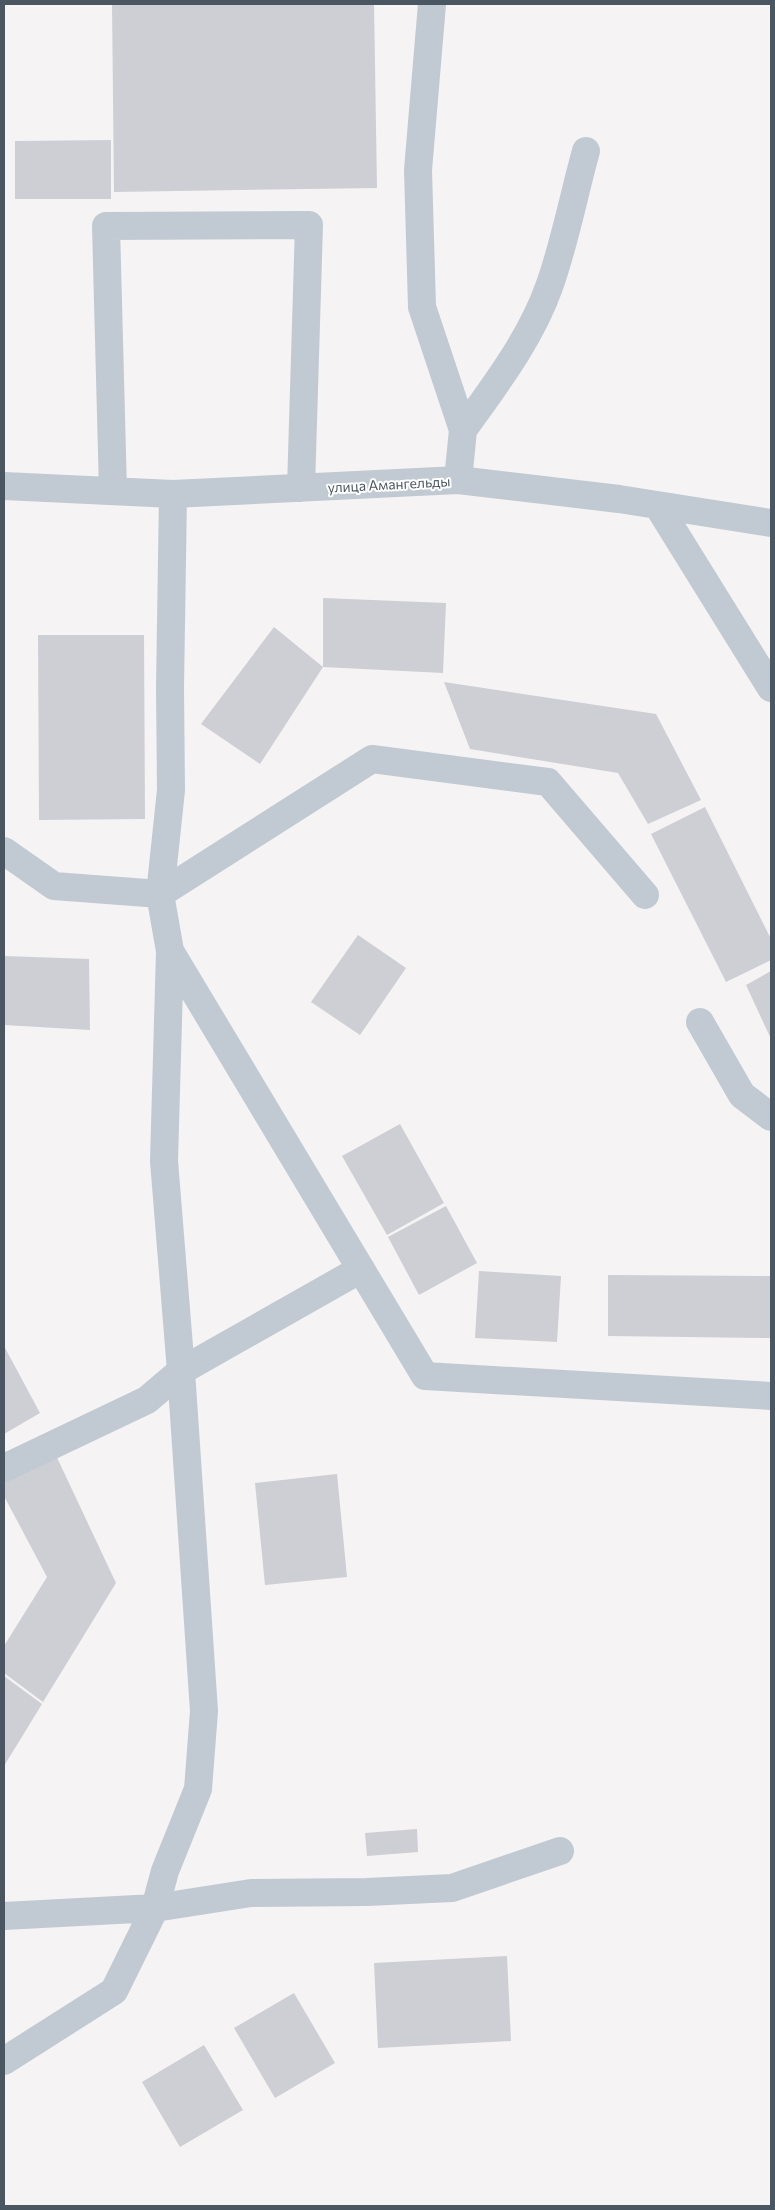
<svg xmlns="http://www.w3.org/2000/svg" width="775" height="2210" viewBox="0 0 775 2210" font-family="Commissioner,sans-serif">
<rect width="100%" height="100%" fill="#f5f3f3"/>
<!-- building -->
<path fill="#cdcfd5" d="M112,4H374L377,188L114,192Z
M111,140V199H15V141Z
M323,598L446,603L443,673L323,667Z
M274,627L323,667L260,764L201,724Z
M38,635H144L145,819L39,820Z
M444,682L656,714L701,800L648,824L618,773L470,749Z
M705,807L771,939V960L726,982L651,834Z
M358,935L406,968L360,1035L311,1002Z
M4,956L89,959L90,1030L4,1025Z
M771,971V1039L746,985Z
M400,1124L444,1203L387,1235L342,1156Z
M446,1206L477,1263L419,1295L388,1237Z
M479,1271L561,1276L557,1342L475,1338Z
M608,1275L771,1276V1338L608,1336Z
M4,1346L40,1413L4,1434Z
M53,1449L116,1583L43,1702L4,1673V1646L47,1577L4,1496V1472Z
M337,1474L347,1577L265,1585L255,1483Z
M4,1676L42,1704L4,1766Z
M417,1829L418,1852L367,1856L365,1833Z
M507,1956L511,2041L378,2048L374,1963Z
M294,1993L335,2063L275,2098L234,2028Z
M204,2045L243,2110L180,2147L142,2082Z"/>
<g fill="none" stroke-linecap="round" stroke-linejoin="round">
<!-- minor -->
<path stroke="#c1cad2" stroke-width="28" d="M432,4L418,170L422,307L463,430L458,480
M463,430C495,385 530,340 549,287C564,246 574,194 586,151
M4,486L173,494L458,480L619,499L771,523
M113,491L106,226L309,225L301,488
M658,506L771,688
M4,851L54,886L160,894L171,790L170,688L173,494
M170,951L425,1376L771,1396
M700,1022L742,1095L771,1117
M4,1468L147,1400L181,1371L361,1269
M4,1916L155,1908L165,1871L198,1789L204,1711L181,1371L164,1161L170,951L160,894L372,759L548,782L645,895
M4,2061L114,1991L155,1908L251,1893L367,1892L452,1888L560,1851"/>
</g>
<g text-anchor="middle" dominant-baseline="central" stroke-width="4" stroke-linejoin="round" paint-order="stroke">
<!-- street labels -->
<g font-size="14" fill="#4a5661" stroke="#fff">
<text transform="translate(389 484) rotate(-3)">улица Амангельды</text>
</g>
</g>
<!-- border -->
<rect width="775" height="2210" fill="none" stroke="#4a5661" stroke-width="10"/>
</svg>
